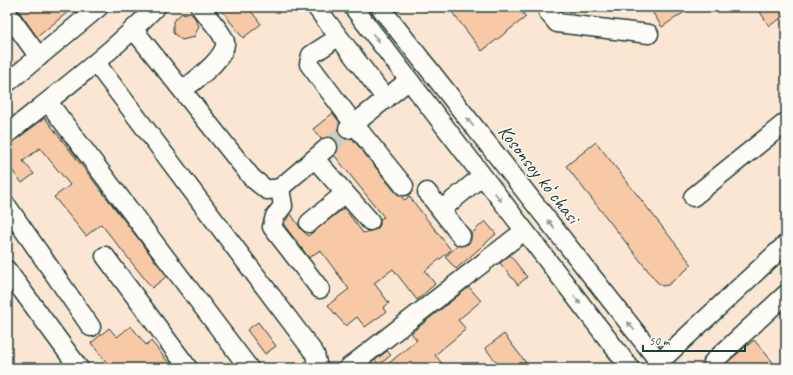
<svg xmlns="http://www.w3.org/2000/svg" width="793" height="375" viewBox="0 0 793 375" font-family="Caveat,sans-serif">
<rect width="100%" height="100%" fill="#fcf2e7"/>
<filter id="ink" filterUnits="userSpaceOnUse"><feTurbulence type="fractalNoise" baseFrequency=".025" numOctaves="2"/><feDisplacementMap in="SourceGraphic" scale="8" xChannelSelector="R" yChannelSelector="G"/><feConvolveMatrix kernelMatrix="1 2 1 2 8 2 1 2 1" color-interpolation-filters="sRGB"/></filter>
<g filter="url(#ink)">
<!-- built -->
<path fill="#fbe6d4" d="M7,7H786V368H7Z"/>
<!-- building -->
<path fill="#f8c9a7" stroke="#1f3d34" d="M16,7H74L37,37Z
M219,7H248L261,24L243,38Z
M448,7H518L526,17L482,51Z
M649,7H692L662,27Z
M757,7H782L786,15L769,26Z
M182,13L193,15L199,26L194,37L182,40L173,33V21Z
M333,113L340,123L338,130L340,136L345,139L352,138L396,193L405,200L409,196L451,250L425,271L435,284L417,300L393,269L374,283L389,303L383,308L386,312L365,327L357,317L346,326L335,314L328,305L349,289L320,250L309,258L284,225L285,221L291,214L301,229L308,236L344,208L363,233L377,229L380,225V219L384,217L334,155L338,150L336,141L331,137L321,139L313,129Z
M45,118L167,276L152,288L101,224L86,236L54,197L70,185L40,148L23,161L34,174L22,183L7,164V146Z
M596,142L692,265L668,285L662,286L657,282L566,166Z
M485,221L496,234L456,269L445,257L457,246L468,244L471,240V234Z
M510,255L527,277L518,285L500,263Z
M469,287L481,301L458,320L466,329L435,355L446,368H383L417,340L411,333Z
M258,322L276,346L265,354L247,330Z
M131,326L146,345L151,341L173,368H111L91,343L109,328L117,337Z
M504,334L530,368H501L485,348Z
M754,340L778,368H722L731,359Z
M387,351L391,355L379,365L375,360Z"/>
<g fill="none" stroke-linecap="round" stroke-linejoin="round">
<!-- minor-tunnel -->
<path stroke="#d0cec3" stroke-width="18" stroke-dasharray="18 9" stroke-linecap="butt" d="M328,147L348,129"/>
<!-- minor casing -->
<g stroke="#1f3d34" stroke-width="21">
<path id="minor" d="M316,7L386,99
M353,7L630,368
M380,7L664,368
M547,7L548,12L557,23L649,34
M7,13L39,57
M134,30L252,178L267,190L280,188L328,147
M328,44L311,55L309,64L354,124L404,186
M96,63L315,354L317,363L313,368
M7,83L99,7
M183,90C194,81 232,54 224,39C219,28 207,17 200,7
M48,102L249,368
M348,129L409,80
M7,134C58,93 110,54 156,7
M315,159L370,221
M280,188L283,206L275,216L272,227L320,289
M427,192L461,236
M693,197L786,122
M7,206L91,327
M441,210L482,176
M309,223L345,193
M105,256L188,368
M7,270L79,368
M713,362L786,294
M348,368L524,231
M653,368L786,244"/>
</g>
<!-- minor -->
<use href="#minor" stroke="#fdfcf7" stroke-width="18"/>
</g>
<!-- one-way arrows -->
<defs><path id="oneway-solid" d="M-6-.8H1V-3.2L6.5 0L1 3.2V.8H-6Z"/></defs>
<g fill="#8e9c96">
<use href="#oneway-solid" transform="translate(376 38) rotate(53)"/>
<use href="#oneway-solid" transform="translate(470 122) rotate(-128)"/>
<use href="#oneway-solid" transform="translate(498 197) rotate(53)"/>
<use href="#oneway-solid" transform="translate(551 224) rotate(-128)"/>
<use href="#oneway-solid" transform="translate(577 300) rotate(52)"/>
<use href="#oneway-solid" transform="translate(631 326) rotate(-128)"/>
</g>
</g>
<g text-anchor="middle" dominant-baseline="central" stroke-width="3" stroke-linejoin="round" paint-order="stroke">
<!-- street labels -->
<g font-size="20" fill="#1f3d34" stroke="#fdfcf7">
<text transform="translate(539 174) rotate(52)">Kosonsoy koʻchasi</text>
</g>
</g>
<!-- margin -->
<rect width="793" height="375" fill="none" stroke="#fdfcf7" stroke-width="24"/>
<rect x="12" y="12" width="769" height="351" fill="none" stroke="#1f3d34" stroke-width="1.5" filter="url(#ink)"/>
<!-- scale -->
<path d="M643 345v6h102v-6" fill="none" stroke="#1f3d34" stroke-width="2"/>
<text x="649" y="345" font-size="12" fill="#1f3d34" stroke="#fdfcf7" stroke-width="3" paint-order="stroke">50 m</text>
</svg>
